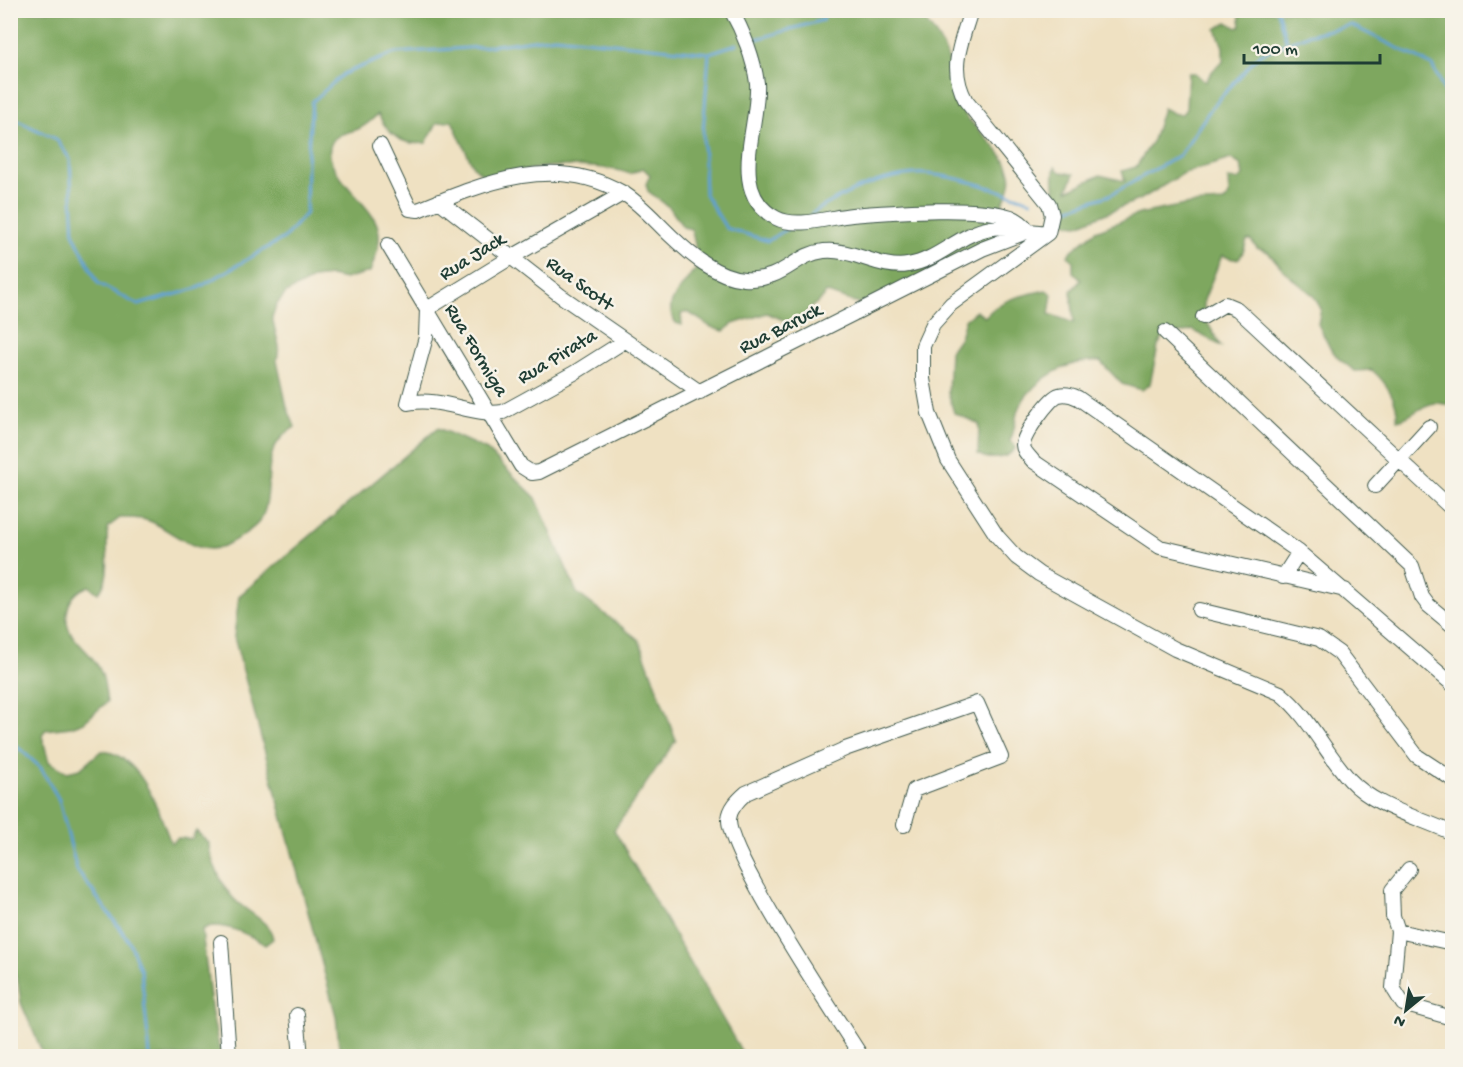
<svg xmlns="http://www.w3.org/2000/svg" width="1463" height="1067" viewBox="0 0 1463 1067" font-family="'Gochi Hand',sans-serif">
<rect width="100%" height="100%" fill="#f7f3e8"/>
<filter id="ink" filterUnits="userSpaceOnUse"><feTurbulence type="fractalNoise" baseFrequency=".0167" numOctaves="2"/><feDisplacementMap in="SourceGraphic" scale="12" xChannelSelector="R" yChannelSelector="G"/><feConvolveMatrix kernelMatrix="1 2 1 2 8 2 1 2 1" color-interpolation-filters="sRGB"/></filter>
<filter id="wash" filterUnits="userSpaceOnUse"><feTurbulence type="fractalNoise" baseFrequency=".008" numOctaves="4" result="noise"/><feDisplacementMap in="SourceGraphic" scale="24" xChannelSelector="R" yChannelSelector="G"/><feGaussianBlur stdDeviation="1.35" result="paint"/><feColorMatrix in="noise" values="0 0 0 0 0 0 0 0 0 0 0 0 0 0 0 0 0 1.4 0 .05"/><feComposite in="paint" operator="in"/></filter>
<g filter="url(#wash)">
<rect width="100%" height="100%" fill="#efe1c2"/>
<!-- forest -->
<path fill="#7ea75e" stroke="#4e7249" stroke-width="1.5" d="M915,10C931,26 945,46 951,68C956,84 955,101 966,116C980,134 1003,149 1010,173C1015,196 988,212 995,242L859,304L825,292L824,297L807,311L800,327L767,313L733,324L724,331C708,329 702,319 687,312L681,314L682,325L676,323C661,303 681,291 691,274C693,271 697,270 698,267C699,263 693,234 691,229L683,227L670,208L648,191L646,184L650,175L643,168L630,174C611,166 558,164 537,168C519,171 504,177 485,177L473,166L452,121L437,123L426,143C402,146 388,135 378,114C373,119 367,125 360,128C351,133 338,132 332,142C317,169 373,204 378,228C382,243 375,258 370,272L345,279L331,276L314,278L286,293L277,304L272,317L279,346L277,361L287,407L295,427C255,449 277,490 261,519C255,529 234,541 224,546C199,558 172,531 152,522C142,517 130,518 120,518L108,527C104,550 114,575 98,593L89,586C78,590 71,597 68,608C60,638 88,645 100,670C105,679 105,692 107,702L84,722L71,727L45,730L42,736L49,762L67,772L80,769L101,751C141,753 159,812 171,843L178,838L192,839L196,831L209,843C208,856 224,889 234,899C246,912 271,921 273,939L265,945C252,936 217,918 202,930L212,1015L221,1056H44L21,1003L18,982L11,964V11Z
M1239,11H1452V407C1425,394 1418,417 1397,420C1399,402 1386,382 1372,370L1355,371L1339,359L1330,348L1318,324L1321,309L1313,295L1288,275L1268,252L1257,248L1251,240H1247C1242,258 1240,264 1222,255L1204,300V317L1221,346L1193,330L1163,337L1158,346L1150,384L1142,390L1122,384L1100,361C1069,359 1036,378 1020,405C1014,417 1016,429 1010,441L1016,447C1008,460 989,461 978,454L979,424L954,413L948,393L950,351L960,337L965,320L976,311L985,317C1001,298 1022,296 1046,290L1052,294L1049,314L1074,323L1071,291L1081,280L1073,272V260L1068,256L1070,252L1096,231L1139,214L1190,204L1224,202L1229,195L1228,179L1237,180L1243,176L1241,165L1231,159L1184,173L1143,198L1078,225L1069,224L1053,212C1059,193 1050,183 1055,167L1060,172L1074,174L1067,191L1100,175L1125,181L1122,171L1136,167L1153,140L1163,108L1175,114H1182L1186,109L1188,73H1195L1205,82L1214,69L1223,62V47L1216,29L1227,22L1237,28L1241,26Z
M438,428L487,450L536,498L577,593L639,640L676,740L614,830L744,1056H340L336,1016L234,637L239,596Z"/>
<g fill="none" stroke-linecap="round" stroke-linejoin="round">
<!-- stream -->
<path stroke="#5ea0d2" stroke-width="3" d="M1277,10L1287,43
M753,40L823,20L826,10
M737,44L709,53L703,133L705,194L726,228L768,241L788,228
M10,117L56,139L70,159L74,235L98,283L138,305L198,288L284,238L306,213L307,161L312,102L343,74L395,53L482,47L555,37L709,53
M1064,210L1110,195L1180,155L1212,107L1260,54L1307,35L1351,25L1432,65L1452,107
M811,214C842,194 876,177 914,174C945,171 1000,191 1031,201
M10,740L41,768L59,800L77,870L129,941L141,971L150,1056"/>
</g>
</g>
<g filter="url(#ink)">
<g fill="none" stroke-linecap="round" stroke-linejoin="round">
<!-- minor casing -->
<g stroke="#3e5649" stroke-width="16">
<path id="minor" d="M731,10C743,31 754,59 757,83C760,125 726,192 776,218C797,229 830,217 852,215C892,212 975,205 1011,217C1019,220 1024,225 1029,231
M971,10C961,44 948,68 966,101L1049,204L1052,215L1048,233L951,304L933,324L923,346V379L929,413L948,460L997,536L1016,557L1039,574L1175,649L1280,693C1310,717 1325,753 1350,780C1376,808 1419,817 1452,833
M380,145L410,209L418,210C484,183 555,153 623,193C640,203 656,222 671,236C690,254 716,277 744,279C784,282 794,254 824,251C853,248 880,270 908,265C939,260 960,233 991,228C1003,226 1015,229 1027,230
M439,201L561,296L700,392
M388,245L521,466L532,473L539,472L982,249L1029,231L1048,233
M1203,317L1225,304L1237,309L1452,509
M1165,332L1412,566L1422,597L1428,605L1452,625
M623,342L574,373L503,412C472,417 442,396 408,403L426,337L427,309L510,258L624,193
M1375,486L1429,427
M1283,577L1299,552
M1345,590L1160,547L1033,461C1029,456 1023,451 1023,445C1023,435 1050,397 1059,395C1066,393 1072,395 1078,398L1299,552L1452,684
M1199,610L1319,639L1339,653L1417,756L1452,779
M1409,869L1392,890L1393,916L1398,931L1393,988L1403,1004L1452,1018
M1398,931L1452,943
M221,942L229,1056
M297,1015L301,1056
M861,1056C837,1018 727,854 729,819C730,808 738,800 746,793L845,749L977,703L1001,757L914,790L904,825"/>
</g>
<!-- minor -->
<use href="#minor" stroke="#fff" stroke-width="14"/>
</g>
</g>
<g text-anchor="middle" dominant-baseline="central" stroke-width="5" stroke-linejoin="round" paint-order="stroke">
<!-- street labels -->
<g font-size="20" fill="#1f3d34" stroke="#f7f3e8">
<text transform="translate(473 258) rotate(-32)">Rua Jack</text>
<text transform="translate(579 285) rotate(36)">Rua Scott</text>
<text transform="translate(781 330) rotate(-27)">Rua Baruck</text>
<text transform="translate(475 351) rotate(59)">Rua Formiga</text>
<text transform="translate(558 358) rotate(-31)">Rua Pirata</text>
</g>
</g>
<!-- margin -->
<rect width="1463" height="1067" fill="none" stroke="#f7f3e8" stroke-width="36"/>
<!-- north arrow -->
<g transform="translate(1406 1010) rotate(210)" stroke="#f7f3e8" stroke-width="4.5" paint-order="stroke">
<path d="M0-4.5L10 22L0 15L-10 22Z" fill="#1f3d34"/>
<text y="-9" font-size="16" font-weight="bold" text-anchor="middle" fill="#1f3d34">N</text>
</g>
<!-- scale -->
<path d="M1244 54v9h136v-9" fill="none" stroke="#1f3d34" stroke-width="3"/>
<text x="1253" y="54" font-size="18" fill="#1f3d34" stroke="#f7f3e8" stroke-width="4.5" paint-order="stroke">100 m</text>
</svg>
